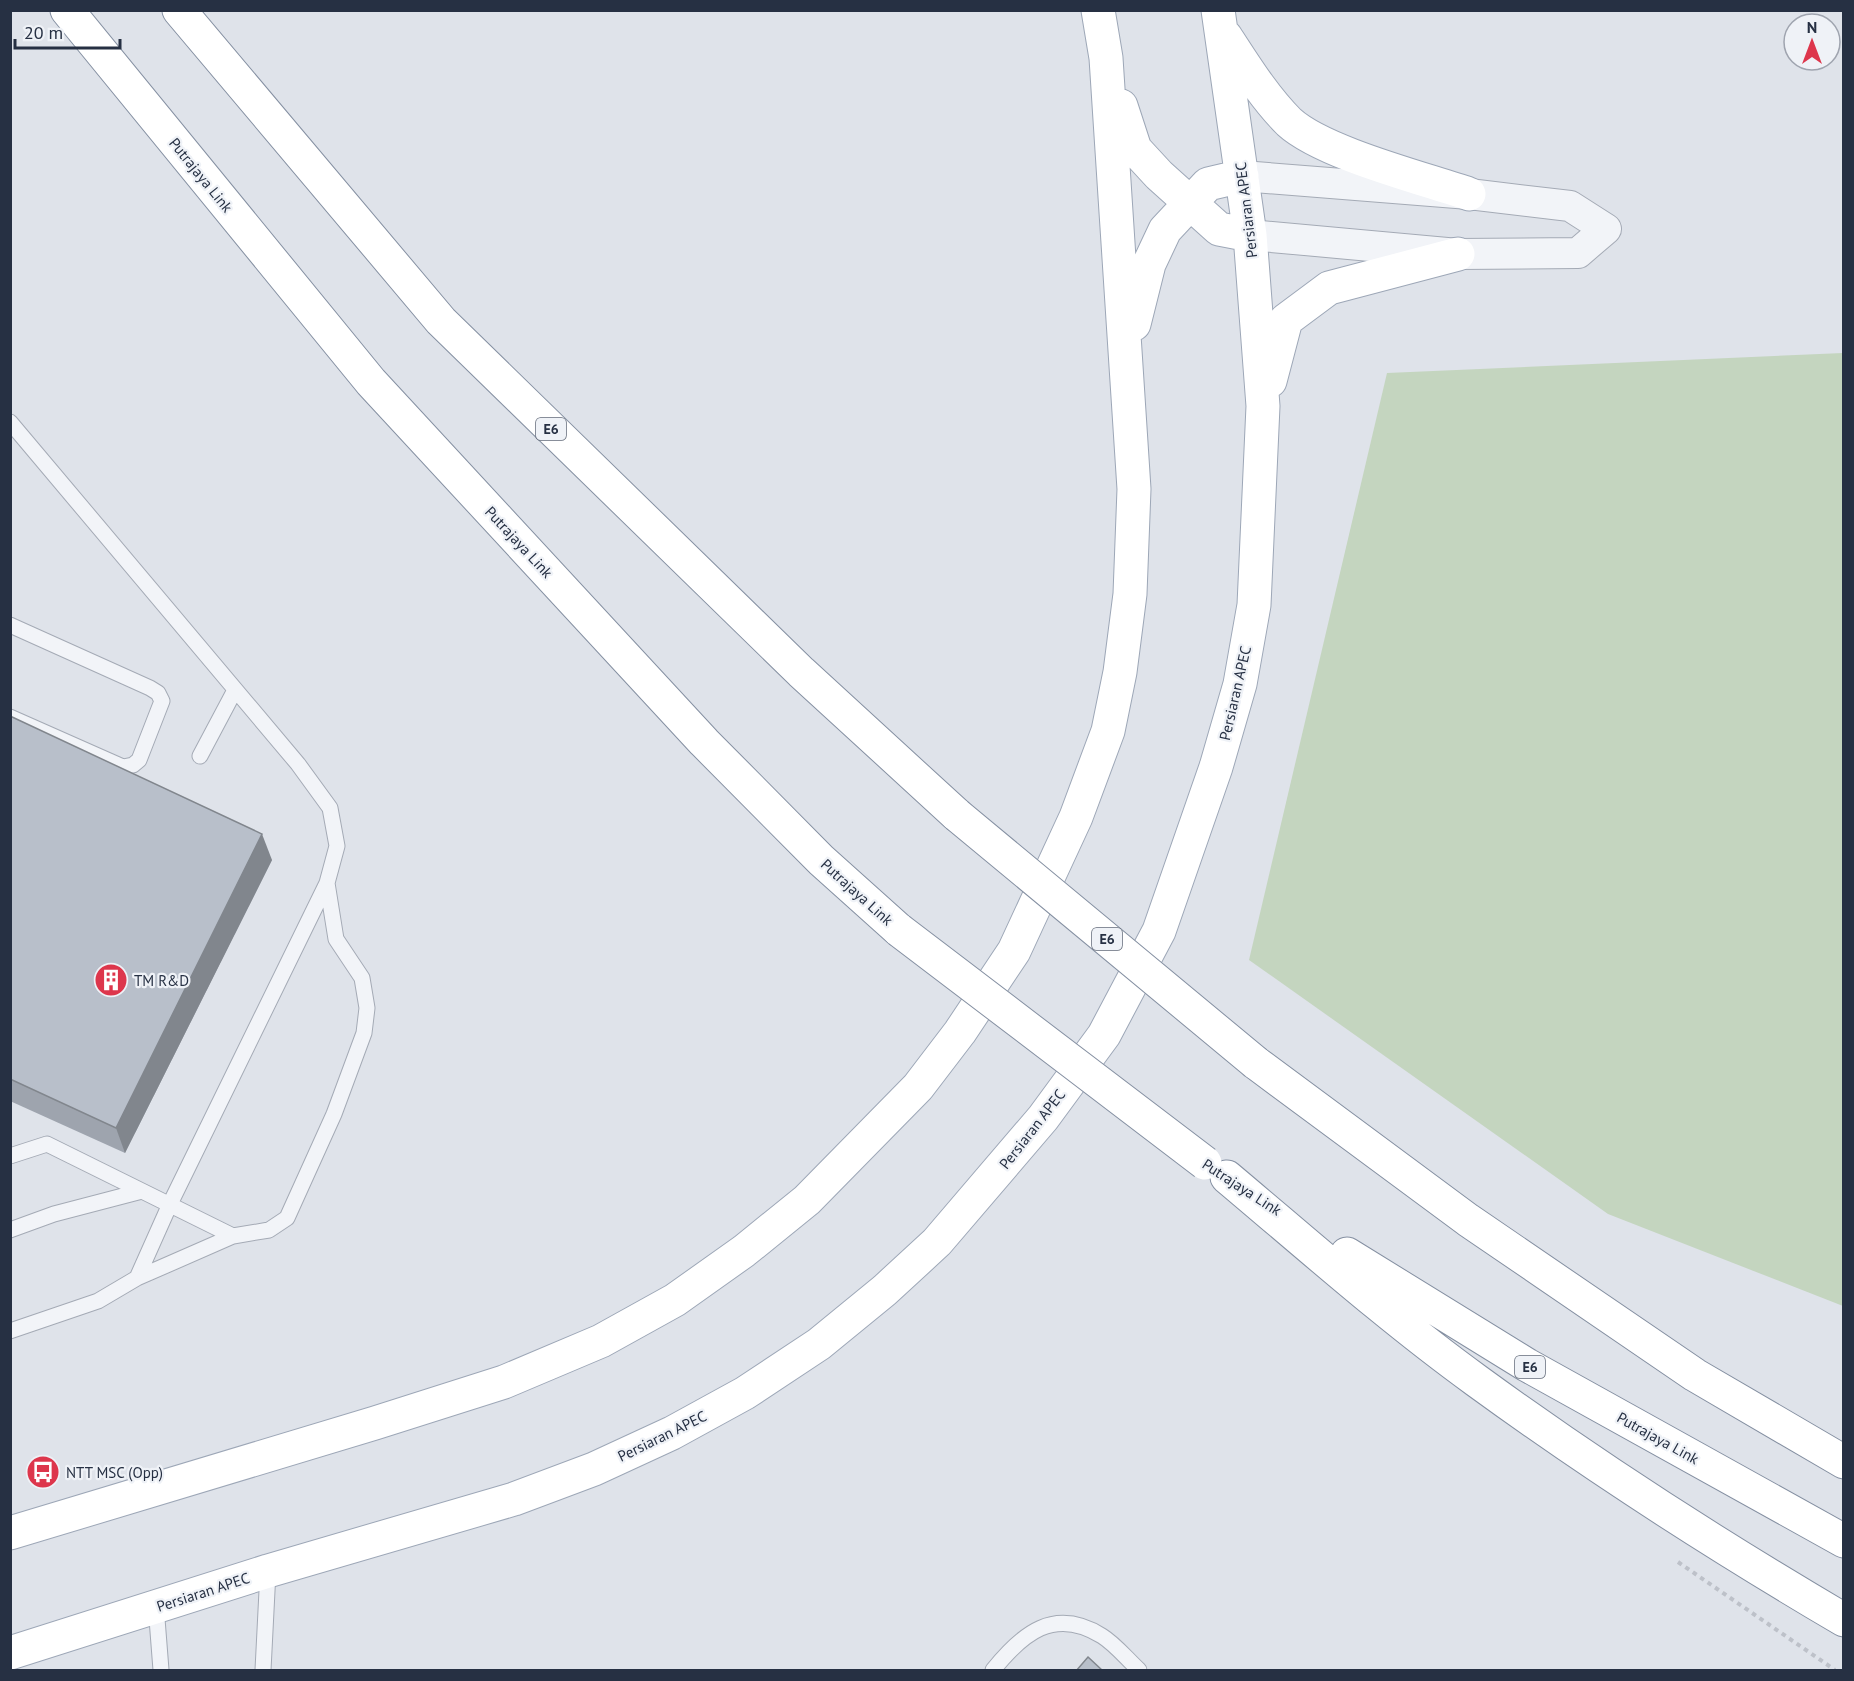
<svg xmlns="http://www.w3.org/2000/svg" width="1854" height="1681" viewBox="0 0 1854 1681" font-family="'PT Sans',sans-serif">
<rect width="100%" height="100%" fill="#dfe3ea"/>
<!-- green -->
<path fill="#c4d5bf" d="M1843,353H1844L1843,1306L1608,1214L1249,960L1387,373Z"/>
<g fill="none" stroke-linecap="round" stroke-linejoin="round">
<!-- lane casing -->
<g stroke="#a4aab5" stroke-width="17">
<path id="lane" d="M10,422L298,764L330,808L337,846L327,883L170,1204L137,1278L98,1301L10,1331
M10,625L150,688L158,693L162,701L139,760L133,765L123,767L10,717
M200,756L235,690
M10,1156L47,1144L233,1236
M10,1230L54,1214L142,1191
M137,1278L233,1236L269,1230L287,1218L334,1114L364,1033L367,1008L362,978L336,939L327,883
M156,1606L161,1670
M263,1670L268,1571
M993,1670C1022,1634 1054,1606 1102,1636C1115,1644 1127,1659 1139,1670"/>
</g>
<!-- street casing -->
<g stroke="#a4aab5" stroke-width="32">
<path id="street" d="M1242,176L1469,194L1570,206L1606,229L1578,253L1458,254L1250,235"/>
</g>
<!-- primary casing -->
<g stroke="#9da7b7" stroke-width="35">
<path id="primary" d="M1226,37C1245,66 1264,97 1289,122C1323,153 1422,178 1469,194
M1121,106L1135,149L1159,175L1219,229L1250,235
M1134,324L1149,264L1165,230L1208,184L1242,176
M1270,381L1286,320L1329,288L1458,254
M10,1533L375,1423L504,1382L601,1341L675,1300L744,1251L807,1200L918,1087L960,1032L1014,951L1076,817L1108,731L1120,672L1130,594L1134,489L1106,58L1098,10
M10,1653L268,1571L514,1499L594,1469L672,1433L745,1393L819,1344L885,1290L937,1242L1043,1118L1104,1035L1159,931L1216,767L1240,684L1254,605L1263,406L1250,235L1218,10"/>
</g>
<!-- highway casing -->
<g stroke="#8590a2" stroke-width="35">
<path id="highway" d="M67,10L371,382L704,742L821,860L899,930
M179,10L441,321L801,672L957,815
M1256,1063L1468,1220L1695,1375L1844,1462
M1227,1177C1309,1246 1390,1318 1477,1381C1595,1467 1718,1546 1844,1620
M1347,1254L1527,1365L1844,1541"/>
</g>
<!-- path -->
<path stroke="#bdc1c9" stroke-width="4" stroke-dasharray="4.5 4.5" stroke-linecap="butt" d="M1678,1562L1835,1670"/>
<!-- lane -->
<use href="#lane" stroke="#f2f4f8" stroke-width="15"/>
<!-- street -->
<use href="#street" stroke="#f2f4f8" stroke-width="30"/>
<!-- primary -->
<use href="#primary" stroke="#fff" stroke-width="33"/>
<!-- highway -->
<use href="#highway" stroke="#fff" stroke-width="33"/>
<!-- highway-bridge casing -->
<g stroke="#8590a2" stroke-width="35" stroke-linecap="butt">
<path id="highway-bridge" d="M957,815L1256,1063
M899,930L1205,1163"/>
</g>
<!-- highway-bridge -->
<use href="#highway-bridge" stroke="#fff" stroke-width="33"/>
</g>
<!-- wall -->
<path fill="#9ea4ae" d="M10,716L272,860L125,1153L10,1101Z"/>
<!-- shaded-wall -->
<path fill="#81868d" d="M262,834L272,860L125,1153L116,1128Z"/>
<!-- building -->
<path fill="#b8bfca" stroke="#81868d" stroke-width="1.5" d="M10,716L262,834L116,1128L10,1079Z
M1088,1657L1103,1671H1076Z"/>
<!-- icons -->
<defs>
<g id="building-disc" transform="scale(1.725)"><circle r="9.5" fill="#dd364c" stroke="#eff2f7"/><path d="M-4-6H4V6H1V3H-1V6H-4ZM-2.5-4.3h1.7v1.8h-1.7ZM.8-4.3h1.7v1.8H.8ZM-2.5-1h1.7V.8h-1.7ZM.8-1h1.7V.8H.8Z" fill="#fff"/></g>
<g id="bus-disc" transform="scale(1.725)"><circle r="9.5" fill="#dd364c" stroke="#eff2f7"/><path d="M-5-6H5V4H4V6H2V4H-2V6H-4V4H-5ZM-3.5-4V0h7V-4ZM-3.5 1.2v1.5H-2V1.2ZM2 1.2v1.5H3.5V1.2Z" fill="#fff"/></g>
</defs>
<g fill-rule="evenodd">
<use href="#building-disc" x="111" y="980"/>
<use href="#bus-disc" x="43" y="1472"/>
</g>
<g text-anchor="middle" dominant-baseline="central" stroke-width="4.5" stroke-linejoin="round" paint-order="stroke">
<!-- shield labels -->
<g fill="#eff2f7" stroke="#626a79" stroke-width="1.5">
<rect x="536" y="418" width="30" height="22" rx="4.5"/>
<rect x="1092" y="928" width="30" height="22" rx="4.5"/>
<rect x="1515" y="1356" width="30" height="22" rx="4.5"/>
</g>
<g font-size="14" font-weight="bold" fill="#263043">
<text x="551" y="429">E6</text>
<text x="1107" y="939">E6</text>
<text x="1530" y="1367">E6</text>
</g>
<!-- street labels -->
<g font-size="15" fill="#263043" stroke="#eff2f7">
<text transform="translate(201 175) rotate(51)">Putrajaya Link</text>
<text transform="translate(1246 210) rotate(-97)">Persiaran APEC</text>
<text transform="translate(519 542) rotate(47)">Putrajaya Link</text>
<text transform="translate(1235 693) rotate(-77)">Persiaran APEC</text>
<text transform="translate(857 892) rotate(42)">Putrajaya Link</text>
<text transform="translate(1032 1129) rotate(-52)">Persiaran APEC</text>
<text transform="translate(1242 1187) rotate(33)">Putrajaya Link</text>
<text transform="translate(662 1436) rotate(-26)">Persiaran APEC</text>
<text transform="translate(1658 1438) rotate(29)">Putrajaya Link</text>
<text transform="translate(203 1592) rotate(-18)">Persiaran APEC</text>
</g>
<!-- poi labels -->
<g font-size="15" fill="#263043" stroke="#eff2f7" text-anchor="start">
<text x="134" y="980">TM R&amp;D</text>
<text x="66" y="1472">NTT MSC (Opp)</text>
</g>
</g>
<!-- border -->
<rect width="1854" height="1681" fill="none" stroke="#263043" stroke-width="24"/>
<!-- north arrow -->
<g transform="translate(1812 42)"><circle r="28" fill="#eff2f7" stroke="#9fa4af" stroke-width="1.5"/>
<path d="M0-4.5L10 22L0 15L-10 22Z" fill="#dd364c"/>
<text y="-9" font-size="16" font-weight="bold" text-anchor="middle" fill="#263043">N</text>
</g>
<!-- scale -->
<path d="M15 39v9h105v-9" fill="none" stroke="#263043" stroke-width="3"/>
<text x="24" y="39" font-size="18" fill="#263043" stroke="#eff2f7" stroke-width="4.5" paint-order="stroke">20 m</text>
</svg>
